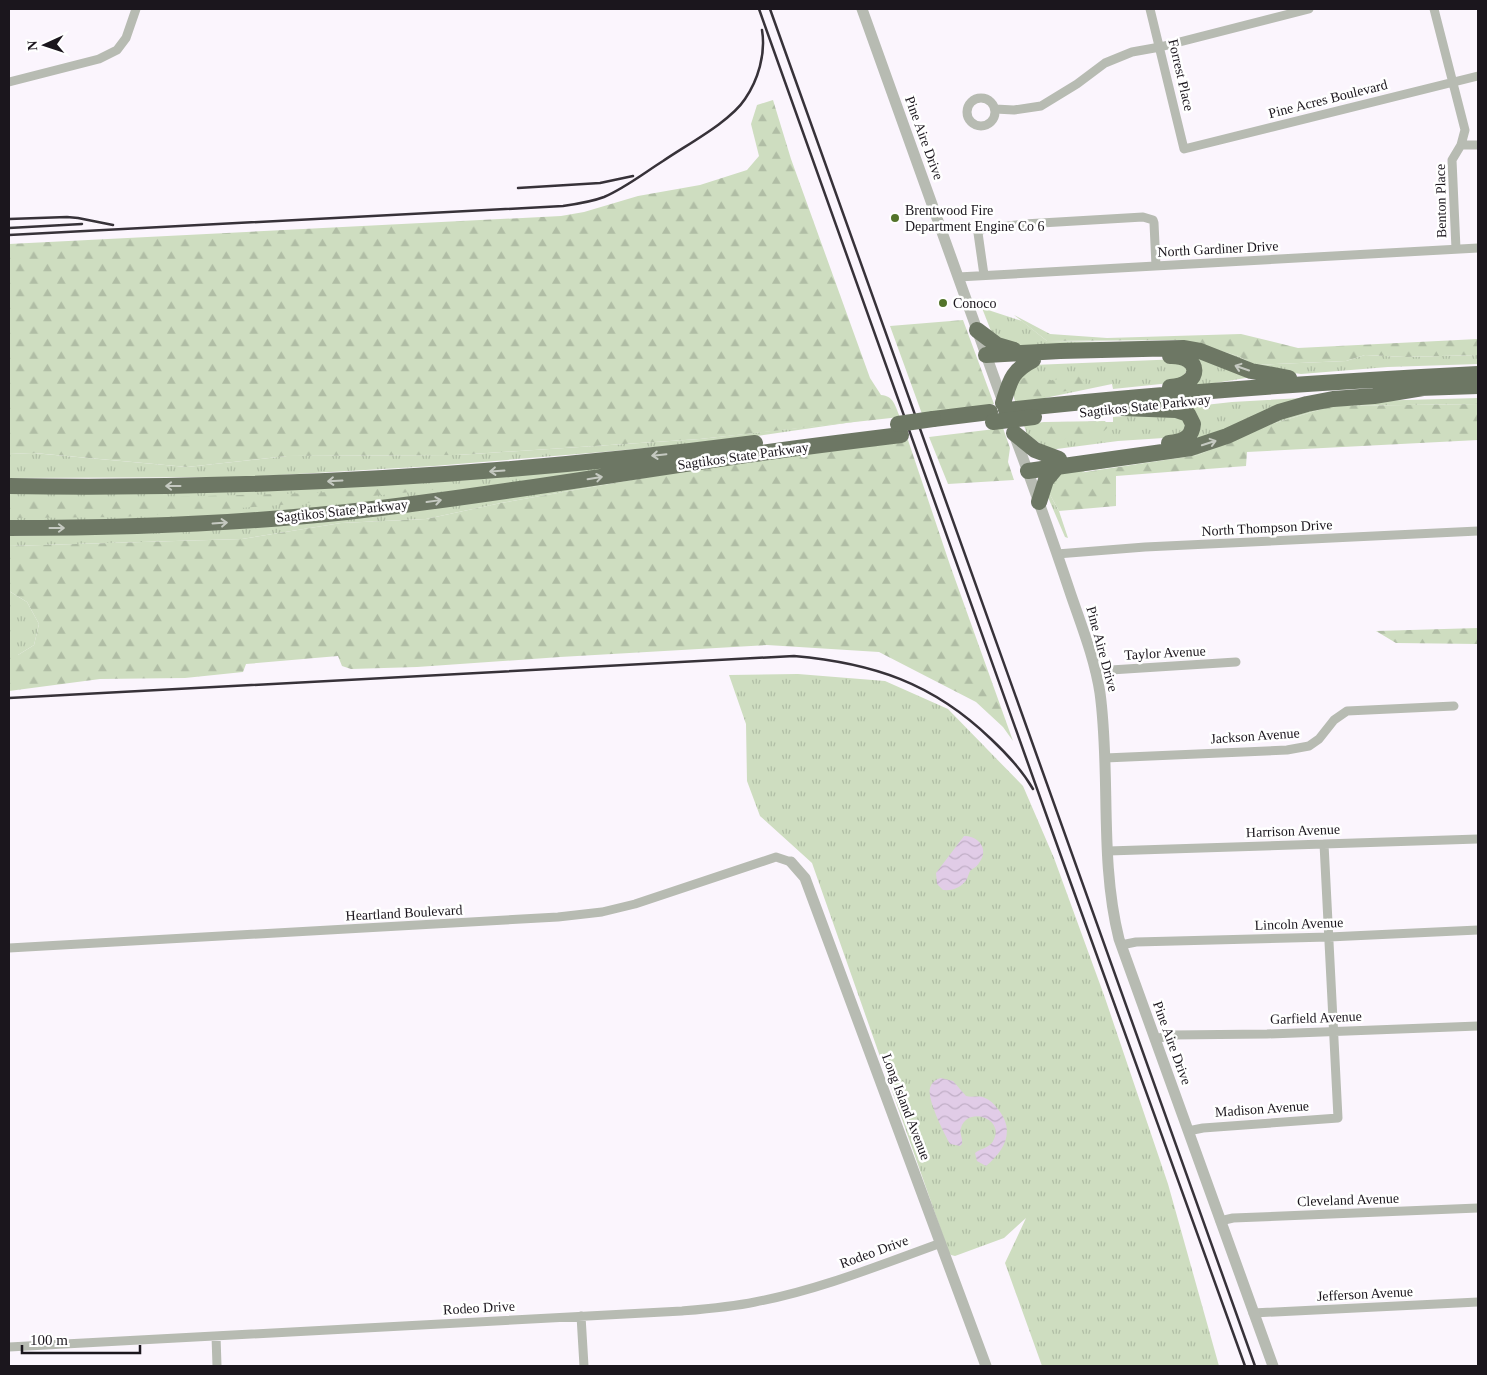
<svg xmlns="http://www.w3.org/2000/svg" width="1487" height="1375" viewBox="0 0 1487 1375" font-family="Georgia,serif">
<defs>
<pattern id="grass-tufts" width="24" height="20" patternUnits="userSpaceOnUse" patternTransform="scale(1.25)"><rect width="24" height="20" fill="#ceddc0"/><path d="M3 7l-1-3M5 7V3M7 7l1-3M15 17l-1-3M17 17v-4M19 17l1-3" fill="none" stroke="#b0bda5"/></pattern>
<pattern id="forest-firs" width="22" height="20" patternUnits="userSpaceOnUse" patternTransform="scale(1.25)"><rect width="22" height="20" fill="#ceddc0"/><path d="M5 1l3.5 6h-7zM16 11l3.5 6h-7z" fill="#b0bda5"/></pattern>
<pattern id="water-waves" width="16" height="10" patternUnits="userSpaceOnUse" patternTransform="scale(1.25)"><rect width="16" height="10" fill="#e1cce7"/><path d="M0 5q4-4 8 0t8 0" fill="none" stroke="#c0aec6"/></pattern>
</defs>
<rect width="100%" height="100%" fill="#fbf5fd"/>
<!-- grass -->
<path fill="url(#grass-tufts)" d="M982,308L1022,321L1047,341L1111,342L1096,347L1010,346L991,331Z
M1211,348L1238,356L1255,365L1346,361L1365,355L1405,357L1478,355V364L1388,367L1301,374L1258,368Z
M1187,351L1258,376L1191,387Z
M1181,359L1190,365L1180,382L1113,389L1112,384L1045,398L1028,425L1045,422H1113V417L1175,412L1189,420L1179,437L1118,441L1049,450L1027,434L1014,398C1012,382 1022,374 1033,365Z
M1302,398L1190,445L1187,407L1232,402Z
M1478,398V404L1332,406L1262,427L1198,455L1085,471L1049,493L1059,511L1068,538L1065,537L1047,495L1053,476L1262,423L1333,402Z
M860,421L730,440L603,452L434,466L244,477L9,478V454L33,453L187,467L287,456L457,455L700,439Z
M627,465V470L347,505L192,519L9,524V492Z
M677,472L501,503L426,519L341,523L242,539L9,546V536L138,532Z
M9,591L27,602L39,624L34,645L18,655H9Z
M798,674L885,681L948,709L1023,786L1054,858L1105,998L1168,1184L1219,1366H1042L1005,1263L1026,1218L1004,1238L955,1256L951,1255L949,1253L812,863L760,816L747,781L746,724L729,675Z"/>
<!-- forest -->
<path fill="url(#forest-firs)" d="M773,100L791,159L870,378L881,395C894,396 895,406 900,417L700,439L457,455L287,456L187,467L34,453L9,454V244L561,216L584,212L638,196L700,185L747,170L759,156L751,124L757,105Z
M1014,315L1050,334L1107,338L1241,334L1298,348L1478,339V355L1405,357L1365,355L1346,361L1255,365L1238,356L1183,340L1047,341Z
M963,320L994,404L922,414L890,326Z
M1068,374H1076L1086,383L1070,390L1024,401L1015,396L1016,382C1032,373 1036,374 1053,381Z
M1478,404V440L1247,452L1246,466L1116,476V506L1059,511L1049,493L1054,483L1065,475L1198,455L1262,427L1332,406Z
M1105,421L1109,426L1104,431L1055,441L1046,440L1035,435L1030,424L1045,422Z
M1003,428L1010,448L1008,462L1014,480L948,484L929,437Z
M908,440L950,565L1013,741L1003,727L976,702L879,652L767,645L560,657L417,667L351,669L342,666L338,656L246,664L243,672L185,678L100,679L9,691V655H18L34,645L39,624L27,602L9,591V546L242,539L341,523L426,519L501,503L677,472Z
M443,485L439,489L306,503L123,517L9,518V497H173L312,493Z
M1478,628V644L1396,643L1376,631Z"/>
<!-- water -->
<path fill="url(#water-waves)" d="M964,836C980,836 989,850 979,863C977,867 973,868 970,871C969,873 968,876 967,879C962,887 953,891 943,890L937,884L936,873Z
M941,1078L953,1081L966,1096C972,1098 979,1095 985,1098C990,1100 994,1104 997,1108C1016,1130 1005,1150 986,1166L977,1161L975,1153C981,1148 991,1148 994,1139C1004,1118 967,1106 961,1128C959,1133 963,1138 962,1144L960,1146L950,1144C944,1133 927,1100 930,1088C932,1082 936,1079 941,1078Z"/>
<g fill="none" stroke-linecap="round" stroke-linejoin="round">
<!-- minor -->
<path stroke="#b7bbb2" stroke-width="9" d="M1150,9L1184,149L1478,76
M1434,9L1465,130L1461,145L1452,160L1456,249
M9,82L99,59L117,50L126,38L136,9
M967 112a14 14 0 1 1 28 0a14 14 0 1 1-28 0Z
M995,109L1014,110L1041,106L1077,84L1105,63L1132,52L1160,47L1309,9
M1461,145H1478
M984,275L978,233L982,229L1024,224L1143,217L1153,220L1154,223L1156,266
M958,277L1478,248
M1057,554L1145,547L1478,531
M1095,671L1236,662
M1105,758L1287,750L1309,746L1319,739L1334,720L1347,711L1454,706
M1108,851L1478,839
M1121,945L1136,942L1329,937L1478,930
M9,948L558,917L602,912L635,904L776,857L791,862
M1155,1039L1172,1035L1267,1034L1478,1026
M1188,1131L1203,1128L1338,1118L1324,844
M1220,1221L1233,1218L1478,1208
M1253,1313L1478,1302
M581,1316L584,1366
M216,1336L217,1366
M9,1347L682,1311C706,1309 731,1307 755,1302C819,1290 880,1265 941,1243"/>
<!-- tertiary -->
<path stroke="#b7bbb2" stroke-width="11" d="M862,9L1004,405
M1014,434C1034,488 1053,541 1071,595C1082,627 1095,660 1100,693C1111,774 1099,859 1119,939L1273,1366
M791,862L805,878L986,1366"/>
<!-- motorway -->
<path stroke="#6d7764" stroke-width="16" d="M977,330L997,345L1014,350
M986,355L1060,351L1183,348L1200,351L1251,371L1289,378
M1170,356C1202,355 1203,385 1170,387
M1419,388L1478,386
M1003,403C1010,382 1011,371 1033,360
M1122,408L1176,410L1188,414L1193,424C1192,438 1182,442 1169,443
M1006,410C1163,393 1320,382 1478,374
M933,419L990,412
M1014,433L1035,450L1059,459
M1028,471L1191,448L1227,436L1279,412L1307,404L1333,399L1374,396L1429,387
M9,486C258,490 507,475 755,443
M1039,502L1046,480L1057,467
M9,528C122,528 235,524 347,512C483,497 618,473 754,454C803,447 852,441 901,435"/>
<!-- rail -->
<path stroke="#373239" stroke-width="2.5" d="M759,9L1061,856L1245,1366
M770,9L1255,1366
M518,188L600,183L633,176
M9,219L67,217L78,218L113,225
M9,228L82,224
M9,235L563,206C577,204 591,202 604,197C625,188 644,173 663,161C686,145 730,122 745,99C758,80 766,54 762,30
M9,698L794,656C873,663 933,683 991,739C1007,754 1022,770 1033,789"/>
<!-- motorway-bridge -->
<path stroke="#6d7764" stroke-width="16" d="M993,422L1034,417
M898,424L933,419"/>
</g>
<!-- one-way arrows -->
<defs><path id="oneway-shaft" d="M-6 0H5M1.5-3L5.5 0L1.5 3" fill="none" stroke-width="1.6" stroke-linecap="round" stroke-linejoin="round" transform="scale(1.25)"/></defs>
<g stroke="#c5c9c1">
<use href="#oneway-shaft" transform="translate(1242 368) rotate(-161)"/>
<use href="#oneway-shaft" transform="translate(1209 443) rotate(-18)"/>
<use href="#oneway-shaft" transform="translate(659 455) rotate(174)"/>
<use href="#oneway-shaft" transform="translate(497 471) rotate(176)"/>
<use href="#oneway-shaft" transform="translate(595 478) rotate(-9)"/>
<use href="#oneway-shaft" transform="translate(335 481) rotate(177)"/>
<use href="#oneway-shaft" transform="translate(173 486) rotate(180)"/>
<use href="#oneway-shaft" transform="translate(434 501) rotate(-8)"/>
<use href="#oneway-shaft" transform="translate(220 523) rotate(-4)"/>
<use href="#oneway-shaft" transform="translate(57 528)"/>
</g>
<!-- markers -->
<g fill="#53732a" stroke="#fff" stroke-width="2">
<circle cx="895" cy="218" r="5"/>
<circle cx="943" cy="303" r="5"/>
</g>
<g text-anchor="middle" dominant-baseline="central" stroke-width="5" stroke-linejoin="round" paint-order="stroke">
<!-- street labels -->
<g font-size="14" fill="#1b161d" stroke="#fff">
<text transform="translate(1181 75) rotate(77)">Forrest Place</text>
<text transform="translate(1328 99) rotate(-14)">Pine Acres Boulevard</text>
<text transform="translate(924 138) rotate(70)">Pine Aire Drive</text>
<text transform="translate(1441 201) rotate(-91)">Benton Place</text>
<text transform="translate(1218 249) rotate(-3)">North Gardiner Drive</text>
<text transform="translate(1145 406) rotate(-6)">Sagtikos State Parkway</text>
<text transform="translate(743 456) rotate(-8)">Sagtikos State Parkway</text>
<text transform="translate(342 511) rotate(-6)">Sagtikos State Parkway</text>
<text transform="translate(1267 528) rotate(-3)">North Thompson Drive</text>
<text transform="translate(1102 649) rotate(75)">Pine Aire Drive</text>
<text transform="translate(1165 653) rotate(-3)">Taylor Avenue</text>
<text transform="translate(1255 736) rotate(-4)">Jackson Avenue</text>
<text transform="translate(1293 831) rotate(-2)">Harrison Avenue</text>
<text transform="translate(404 913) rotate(-3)">Heartland Boulevard</text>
<text transform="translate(1299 924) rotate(-2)">Lincoln Avenue</text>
<text transform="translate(1316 1018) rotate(-2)">Garfield Avenue</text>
<text transform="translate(1172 1043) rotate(70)">Pine Aire Drive</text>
<text transform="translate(906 1107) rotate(69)">Long Island Avenue</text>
<text transform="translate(1262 1109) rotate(-4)">Madison Avenue</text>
<text transform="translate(1348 1200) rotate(-2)">Cleveland Avenue</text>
<text transform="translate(874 1252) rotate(-20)">Rodeo Drive</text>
<text transform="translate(1365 1294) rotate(-3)">Jefferson Avenue</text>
<text transform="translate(479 1308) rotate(-3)">Rodeo Drive</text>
</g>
<!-- poi labels -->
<g font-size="14" fill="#1b161d" stroke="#fff" text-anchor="start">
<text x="905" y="210">Brentwood Fire<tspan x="905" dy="16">Department Engine Co 6</tspan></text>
<text x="953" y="303">Conoco</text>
</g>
</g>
<!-- border -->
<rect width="1487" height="1375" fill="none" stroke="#1b161d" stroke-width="20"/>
<!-- north arrow -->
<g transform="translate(45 45) rotate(267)" stroke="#ffffff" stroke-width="4" paint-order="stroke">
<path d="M0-4L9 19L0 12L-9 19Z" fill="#1b161d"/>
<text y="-8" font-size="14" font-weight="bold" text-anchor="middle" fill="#1b161d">N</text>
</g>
<!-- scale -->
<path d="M22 1345v8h118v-8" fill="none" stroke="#1b161d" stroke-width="2.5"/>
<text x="30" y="1345" font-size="15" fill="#1b161d" stroke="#ffffff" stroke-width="4" paint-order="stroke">100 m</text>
</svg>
